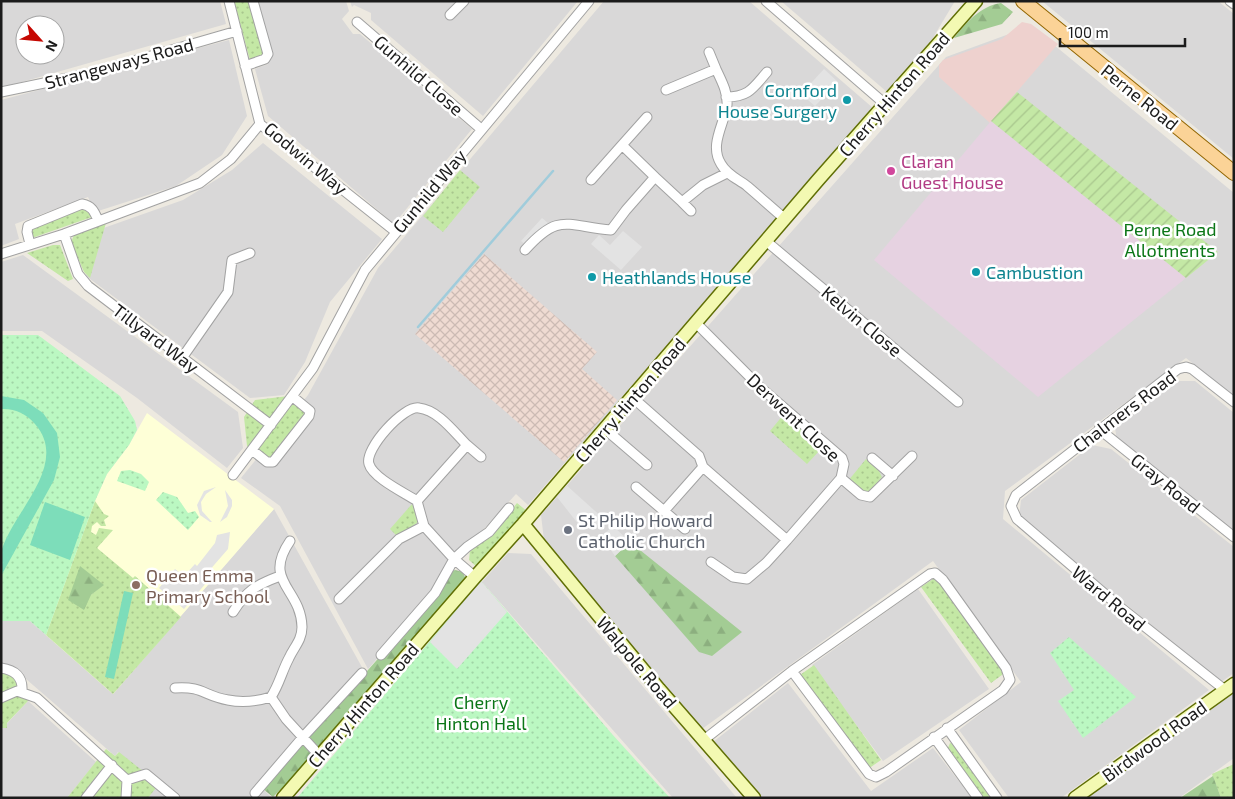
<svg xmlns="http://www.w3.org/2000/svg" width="1235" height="799" viewBox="0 0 1235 799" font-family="'Exo 2',sans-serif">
<defs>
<pattern id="military-cross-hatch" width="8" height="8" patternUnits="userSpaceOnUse" patternTransform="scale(1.25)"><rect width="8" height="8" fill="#efdbd2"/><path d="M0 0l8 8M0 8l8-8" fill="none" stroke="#ccbbb4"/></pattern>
<pattern id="grass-dots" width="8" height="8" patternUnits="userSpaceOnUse" patternTransform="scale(1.25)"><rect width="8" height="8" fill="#c4e8a5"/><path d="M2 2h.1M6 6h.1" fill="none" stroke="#a8c68d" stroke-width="1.8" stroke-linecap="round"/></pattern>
<pattern id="forest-firs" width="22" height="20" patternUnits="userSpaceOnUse" patternTransform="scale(1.25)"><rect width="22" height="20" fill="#a3cc94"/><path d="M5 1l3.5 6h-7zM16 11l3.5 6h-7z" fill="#8caf7f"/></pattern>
<pattern id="park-dots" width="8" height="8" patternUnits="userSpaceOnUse" patternTransform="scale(1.25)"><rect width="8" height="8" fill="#bbf8c2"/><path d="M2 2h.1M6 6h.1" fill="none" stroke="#a0d4a6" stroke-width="1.8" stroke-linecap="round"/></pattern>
<pattern id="garden-furrows" width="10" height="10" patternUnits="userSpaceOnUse" patternTransform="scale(1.25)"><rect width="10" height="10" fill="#c4e8a5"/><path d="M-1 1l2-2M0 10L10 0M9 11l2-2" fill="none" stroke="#a8c68d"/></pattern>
</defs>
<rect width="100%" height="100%" fill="#ede9e0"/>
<!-- residential -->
<path fill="#d9d8d8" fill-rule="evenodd" d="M1,1H220L226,24L1,88ZM25,25H55V55H25Z
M254,1H346L349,11L342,19L353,34H360L472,129L394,224L268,116L255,69L268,64Z
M350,1H578L483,116L371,20V13L354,5L352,7Z
M604,1H749L873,108L528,505L516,494L482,531L452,557L435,593L368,669L280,506L241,478L308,395L378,268Z
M781,1H955L931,41L887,92Z
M1042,1H1218L1234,14V159Z
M1031,26L1234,193V397L1186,358L1005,491L1003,519L1209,690L1061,798H1009L959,730L1021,682L933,561L702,729L544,540L541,515L946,57Z
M229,40L247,116L222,155L176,186L95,212L88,197L15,224L19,239L1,246V100Z
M263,143L382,239L330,302L305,362L284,395L250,398L86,276L98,230L183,200L232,170Z
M23,255L238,412L243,448L227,468L137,398L42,331H1V262Z
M1177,381H1195L1234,413V534L1117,442L1115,427Z
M1092,445L1111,449L1234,547V673L1221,682L1019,517L1021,500Z
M274,509L363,669L261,787L272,798H148L158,784L118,752L115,756L11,666L1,667V621H30L113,694Z
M508,553L531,554L737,798H673L482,582Z
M918,589L989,689L883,761L812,665Z
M788,683L871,791L933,748L972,798H759L713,742Z
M1234,693V758L1179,798H1086Z
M28,701L96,762L67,798H1V730Z"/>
<!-- commercial -->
<path fill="#eed1ce" d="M1022,22L1031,24L1058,44L990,123L939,77V65L943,60L1002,39Z"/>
<!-- industrial -->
<path fill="#e6d2e1" d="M991,121L1186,278L1038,397L874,260Z"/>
<!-- education -->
<path fill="#feffd7" d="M147,413L274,509L113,694L46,635L95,501L107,474L129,445Z"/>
<!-- military -->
<path fill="url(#military-cross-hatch)" d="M484,254L597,352L582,369L617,400L564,462L415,334Z"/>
<!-- grass -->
<path fill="url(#grass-dots)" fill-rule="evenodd" d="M234,1H253L267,53L251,64Z
M460,170L480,187L443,232L423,216Z
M78,208L89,209L92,217L32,238L30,228Z
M106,223L90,278L84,272L71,242L74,235Z
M53,245H60L73,279L68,281L27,253Z
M289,396L309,410L267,462L247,446L244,417L255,400Z
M784,414L822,448L807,464L770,431Z
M866,459L879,471L882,477L867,494L848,481Z
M95,501L104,514L109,516L104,520L106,526H101L97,522L92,526L91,532L96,535L99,528L113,530L97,548L133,578L135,576L181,617L113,694L46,635ZM80,567L103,585L91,595Z
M517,503L528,512L478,568L469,560L470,550L488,538Z
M412,504L418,516L417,523L397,536L390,529Z
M936,577L1006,672L991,683L921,587Z
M814,665L881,760L868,769L800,675Z
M1,671C18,671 23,688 28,701L7,723V728H1Z
M950,743L954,744L992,798H984L948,748Z
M106,749L115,756L119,752L159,784L148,798H67Z
M1234,764V798H1221L1212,774Z"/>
<!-- forest -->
<path fill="url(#forest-firs)" d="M1001,3L1013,12L1002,24L954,38C966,23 980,6 1001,3Z
M630,542L742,632L712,656L699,652L615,556Z
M80,566L104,585L91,595L84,610L68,600Z
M455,570L463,572L466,580L322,748L273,797L263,789L443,585L447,573Z
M1213,776L1221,798H1181L1183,796Z"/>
<!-- park -->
<path fill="url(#park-dots)" d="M1,335H38L120,396L135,421L137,430L129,445L107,474L95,501L46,635L30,621H1Z
M130,470L141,474L149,482L145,491L117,481L121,471Z
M163,492L177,497L188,513L195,511L199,517L188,530L156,500Z
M481,581L612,734L670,798H297Z
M1069,637L1136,697L1083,738L1058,701L1074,690L1050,653Z"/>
<!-- garden -->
<path fill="url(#garden-furrows)" d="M1017,92L1218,252L1186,278L991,121Z"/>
<!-- pitch -->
<path fill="#7dddba" d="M1,396L24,400L43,413L57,433L60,457L54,480L1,576C1,568 0,557 2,549C14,511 70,464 35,424C27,414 14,408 1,409Z
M45,502L85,517L70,560L30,545Z
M124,591L133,593L114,679L105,677Z"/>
<!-- parking -->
<path fill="#e3e3e3" d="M824,69L838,82L815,106L801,94Z
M542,218L548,223L526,245L521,241Z
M623,231L642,247L621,270L591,244L599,235L610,245Z
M565,484L604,519L598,525L583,530L557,497L567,486Z
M216,487L206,494L201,502L202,511L212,522H210L200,515L197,505L204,491Z
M225,490L232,500V506L227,517L220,522L228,506Z
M613,526L630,542L615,556L605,541V533Z
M230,532L228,549L208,572L212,576L184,609L159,588L175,569L184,576L195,564L197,566L215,543L217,535Z
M481,581L507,612L457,669L430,642Z"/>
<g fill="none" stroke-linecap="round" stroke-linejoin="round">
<!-- stream -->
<path stroke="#a0ccdb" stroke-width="2.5" d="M418,327L553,171"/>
<!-- street casing -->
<g stroke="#a2a2a2" stroke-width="11">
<path id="street" d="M229,1L260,124L396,232
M766,1L885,104
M1230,1L1234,4
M450,15L464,1
M357,22L481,129
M709,52L716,69
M245,66L265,59L268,54L253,1
M666,90L716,69C721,80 728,92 727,105C724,125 709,145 721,164C727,175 738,179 747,186C760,197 772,208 785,219
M1,92L92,73L237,31
M726,97C749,97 753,88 767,72
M622,145L647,117
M591,180L622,145L655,177
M682,202L691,211
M64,234L78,274L88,286L271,425
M766,241L958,402
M30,244L27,232L28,226L82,204C92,206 94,211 98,220
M525,250C559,212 566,226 611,230L626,210L655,177L682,202L703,185L727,173
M1,254L64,234L200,183L231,159L260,124
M182,358L228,292L232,260L250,253
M632,397L699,456L703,467L787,540L841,478L844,464L842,458L761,388L696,323
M605,429L647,465
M1099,429L1234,537
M467,445L481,457
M252,450L267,462H273L309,416L310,411L293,397
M872,458L893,476
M233,475L313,368L365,270L589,1
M841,478L861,495L870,497L912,456
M636,487L685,529
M417,501L467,445C454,432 438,410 419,408C404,405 364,449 369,464C373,478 405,493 417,501L424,526L454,559L475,577
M664,511L703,467
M290,541C262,582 301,588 302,627C302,640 294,647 289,658C282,671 279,685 271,697L286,719L319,755
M711,562L733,577L747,579L766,563L787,540
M339,599L399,539L424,526
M233,612C247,590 256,585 280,576
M381,655L435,593L454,559L467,547L489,532L509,508
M1,668C15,670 23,677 22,691
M175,688C203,686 204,696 228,700C242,703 258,701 271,697
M1225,690L1120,607L1017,519L1011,506L1016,495L1178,369L1186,367L1192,369L1234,402
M1,698L17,691L37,698L127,780L126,798
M947,728L997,798
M934,737L978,798
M705,739L792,671L930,574L935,573L943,580L1006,668L1010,680L1003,690L886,772L876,777L869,774L792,671
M127,780L146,774L175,798
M255,793L303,737L362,673
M86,798L112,765"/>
</g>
<!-- secondary casing -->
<g stroke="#606f05" stroke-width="15">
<path id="secondary" d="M523,524L659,689L754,798
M283,798L475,577L523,524L818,180L976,1
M1075,798L1234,684"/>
</g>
<!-- primary casing -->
<g stroke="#916501" stroke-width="16">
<path id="primary" d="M1023,1L1234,173"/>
</g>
<!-- street -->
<use href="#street" stroke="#fff" stroke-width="9"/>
<!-- secondary -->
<use href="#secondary" stroke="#f3f9b2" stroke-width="12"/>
<!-- primary -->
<use href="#primary" stroke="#fbd397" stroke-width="14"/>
</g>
<!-- markers -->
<g fill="#0f9aa8" stroke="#fff" stroke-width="2">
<circle cx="847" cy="100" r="5"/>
<circle cx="976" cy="272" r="5"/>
<circle cx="592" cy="277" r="5"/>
</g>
<circle fill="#d1479c" stroke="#fff" stroke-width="2" cx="891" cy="171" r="5"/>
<circle fill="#6b7280" stroke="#fff" stroke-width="2" cx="568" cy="530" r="5"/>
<circle fill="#8d6e63" stroke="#fff" stroke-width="2" cx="136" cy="585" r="5"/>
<g text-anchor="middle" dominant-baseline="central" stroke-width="5" stroke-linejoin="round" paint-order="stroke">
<!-- street labels -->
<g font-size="18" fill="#1b1b1b" stroke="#fff">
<text transform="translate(119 63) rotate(-15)">Strangeways Road</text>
<text transform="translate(419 75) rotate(41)">Gunhild Close</text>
<text transform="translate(894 94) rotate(-49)">Cherry Hinton Road</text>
<text transform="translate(1140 97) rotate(39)">Perne Road</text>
<text transform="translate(306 158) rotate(40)">Godwin Way</text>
<text transform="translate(429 191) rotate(-50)">Gunhild Way</text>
<text transform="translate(862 321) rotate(40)">Kelvin Close</text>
<text transform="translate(156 338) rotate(37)">Tillyard Way</text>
<text transform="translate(630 400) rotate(-49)">Cherry Hinton Road</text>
<text transform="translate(1124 411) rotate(-37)">Chalmers Road</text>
<text transform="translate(794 417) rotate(43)">Derwent Close</text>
<text transform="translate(1166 483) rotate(39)">Gray Road</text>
<text transform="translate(1109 598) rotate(40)">Ward Road</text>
<text transform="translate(637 662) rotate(50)">Walpole Road</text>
<text transform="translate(363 705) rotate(-49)">Cherry Hinton Road</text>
<text transform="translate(1154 741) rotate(-36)">Birdwood Road</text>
</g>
<!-- culture labels -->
<g font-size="18" fill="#0d838f" stroke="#fff" text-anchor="start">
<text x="837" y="90" text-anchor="end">Cornford<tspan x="837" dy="21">House Surgery</tspan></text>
<text x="986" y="272">Cambustion</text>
<text x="602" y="277">Heathlands House</text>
</g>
<!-- hotel labels -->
<g font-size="18" fill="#b23c85" stroke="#fff" text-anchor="start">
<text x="901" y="161">Claran<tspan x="901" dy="21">Guest House</tspan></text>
</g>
<!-- park labels -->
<g font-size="18" fill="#0b7617" stroke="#fff">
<text x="1170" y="229">Perne Road<tspan x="1170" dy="21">Allotments</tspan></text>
<text x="481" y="702">Cherry<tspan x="481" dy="21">Hinton Hall</tspan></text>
</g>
<!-- worship labels -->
<g font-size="18" fill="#5b616d" stroke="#fff" text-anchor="start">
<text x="578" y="520">St Philip Howard<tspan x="578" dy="21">Catholic Church</tspan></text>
</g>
<!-- education labels -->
<g font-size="18" fill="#785e54" stroke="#fff" text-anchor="start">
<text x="146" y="575">Queen Emma<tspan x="146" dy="21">Primary School</tspan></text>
</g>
</g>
<!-- border -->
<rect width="1235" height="799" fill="none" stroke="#1b1b1b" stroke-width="5"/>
<!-- north arrow -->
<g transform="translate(40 40) rotate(117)"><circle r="24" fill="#ffffff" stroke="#a4a4a4"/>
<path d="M0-4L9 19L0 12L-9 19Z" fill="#c50701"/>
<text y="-8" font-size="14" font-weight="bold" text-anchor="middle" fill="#1b1b1b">N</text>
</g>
<!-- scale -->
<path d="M1060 38v8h125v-8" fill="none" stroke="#1b1b1b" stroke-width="2.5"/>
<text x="1068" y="38" font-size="15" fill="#1b1b1b" stroke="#ffffff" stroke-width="4" paint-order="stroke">100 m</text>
</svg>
